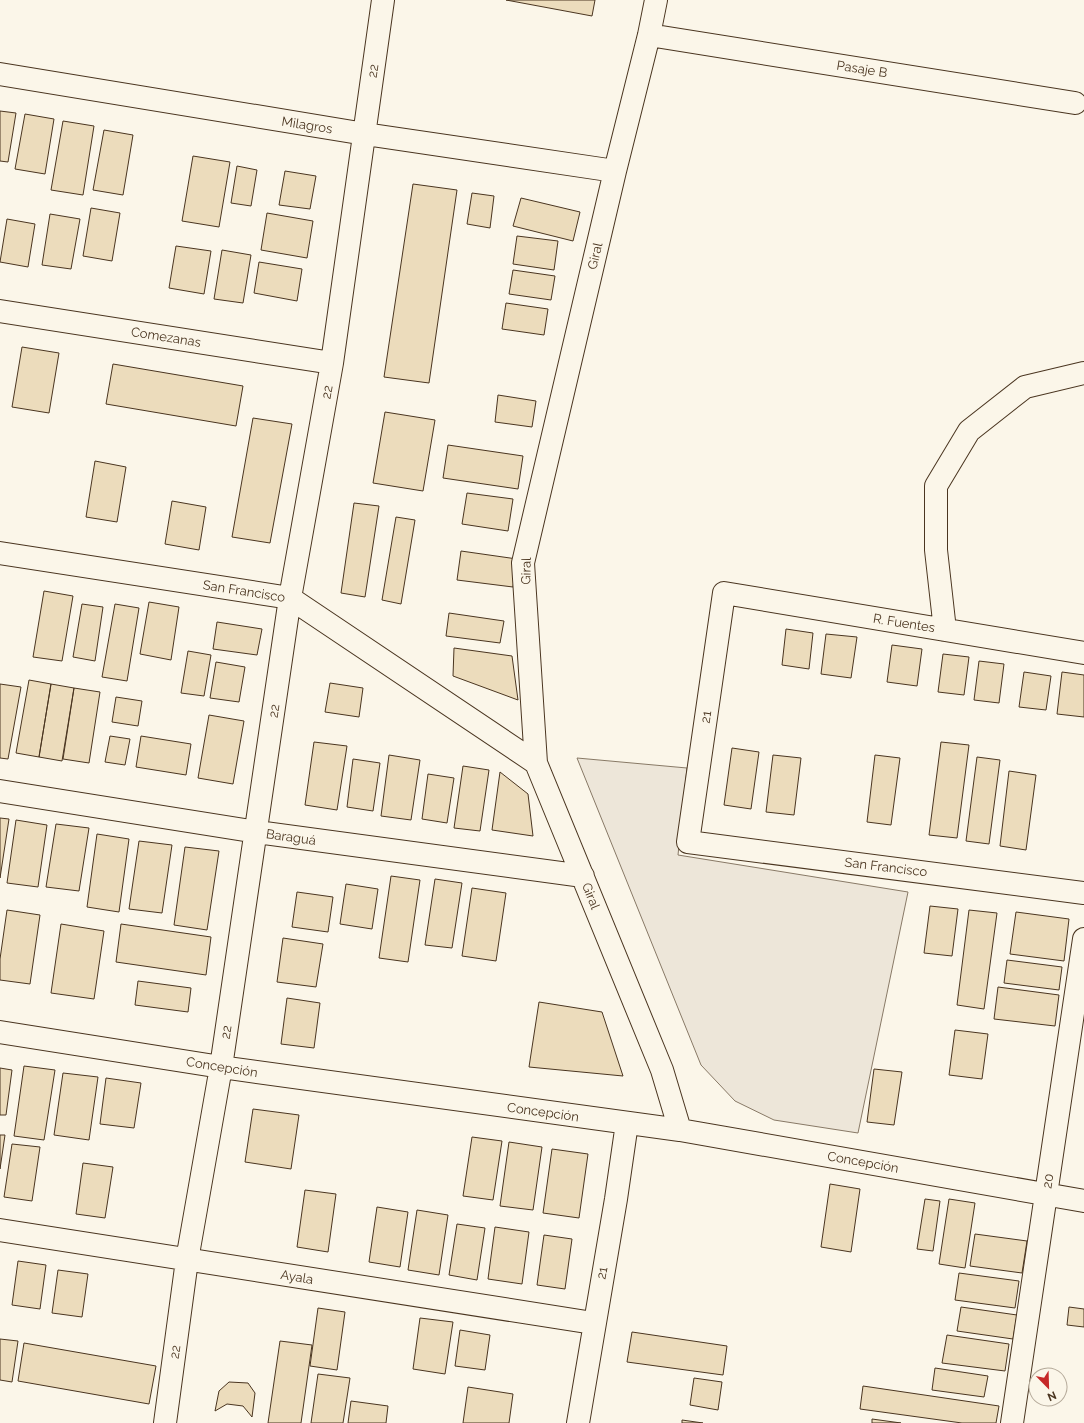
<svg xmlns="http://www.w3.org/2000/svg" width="1084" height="1423" viewBox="0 0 1084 1423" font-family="Raleway,sans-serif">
<rect width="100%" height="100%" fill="#fbf6e9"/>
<!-- green -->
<path fill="#ede6d9" stroke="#887966" d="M577,758L687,768L678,855L908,892L858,1133L774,1120L735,1101L701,1065Z"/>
<!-- building -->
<path fill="#ecdcbc" stroke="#4a3520" d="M506,0H595L592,16Z
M0,111L16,113L8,162L0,161Z
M25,114L54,119L45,174L15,169Z
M63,121L94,126L83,195L51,190Z
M104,130L133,135L123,195L93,190Z
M193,156L230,162L219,227L182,221Z
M237,166L257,170L251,206L231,203Z
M285,171L316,176L310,209L279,205Z
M413,184L457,190L429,383L384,377Z
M472,193L494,196L490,228L467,224Z
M521,198L580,212L573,241L513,226Z
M91,208L120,213L112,261L83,256Z
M267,213L313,221L307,258L261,250Z
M50,214L80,219L71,269L42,265Z
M7,219L35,224L28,267L0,262Z
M517,236L558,241L554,270L513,264Z
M176,246L211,251L204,294L169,288Z
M222,250L251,255L243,303L214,299Z
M259,262L302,269L297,301L254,293Z
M513,270L555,276L551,300L509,294Z
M506,303L548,309L544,335L502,329Z
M22,347L59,353L49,413L12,407Z
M113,364L243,386L236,426L106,404Z
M498,395L536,401L532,427L495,422Z
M385,412L435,420L423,491L373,483Z
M253,418L292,424L270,543L232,537Z
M448,445L523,456L518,489L443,478Z
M95,461L126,467L117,522L86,517Z
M467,493L513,499L508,531L462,524Z
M172,501L206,507L199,550L165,544Z
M354,503L379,506L365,597L341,593Z
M396,517L415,520L401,604L382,600Z
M461,551L517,559L513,587L457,580Z
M44,591L73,596L62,661L33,657Z
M149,602L179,607L171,660L140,654Z
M82,604L103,607L95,661L73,657Z
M115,604L139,608L127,681L102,677Z
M449,613L504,621L500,643L446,636Z
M217,622L262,629L257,655L213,649Z
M786,629L813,633L809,669L782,665Z
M826,634L857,637L851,678L821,674Z
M892,645L922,649L917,686L887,682Z
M454,648L512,656L518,700L453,676Z
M188,651L211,655L204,696L181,693Z
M943,654L969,657L964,695L938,692Z
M979,661L1004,664L999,703L974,700Z
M216,662L245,667L239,702L210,698Z
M1024,672L1051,676L1046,710L1019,707Z
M1062,672L1084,675V717L1057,714Z
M29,680L51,684L39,757L16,753Z
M330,683L363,688L359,717L325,712Z
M0,684L21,687L8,759L0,758Z
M51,684L74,688L62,761L39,757Z
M74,688L100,692L89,763L63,759Z
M116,697L142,701L138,726L112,722Z
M209,715L244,721L233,784L198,778Z
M110,736L130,739L125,765L105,762Z
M141,736L191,744L186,775L136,767Z
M314,742L347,746L337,810L305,805Z
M941,742L969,745L957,838L929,835Z
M732,748L759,752L751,809L724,805Z
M389,755L420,760L411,820L381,816Z
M773,755L801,758L794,815L766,812Z
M875,755L900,758L891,825L867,822Z
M977,757L1000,760L989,844L966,841Z
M353,759L380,763L373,811L347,807Z
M463,766L489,770L480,831L454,828Z
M1009,771L1036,775L1026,850L1000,846Z
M500,772L528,794L533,836L492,830Z
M428,774L454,778L447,823L422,819Z
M0,818L9,819L0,878Z
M16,820L47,825L38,887L7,883Z
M56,824L89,828L79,891L46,887Z
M97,834L129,839L119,912L87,907Z
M139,841L172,845L162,913L129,909Z
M185,847L219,851L207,930L174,925Z
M391,876L420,880L408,962L379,958Z
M435,879L462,883L452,948L425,945Z
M346,884L378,889L372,929L340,924Z
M472,888L506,893L496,961L462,956Z
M297,892L333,897L328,932L292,927Z
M930,906L958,909L952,956L924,953Z
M7,910L40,915L30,984L0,980V959Z
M969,910L997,913L984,1009L957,1005Z
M1016,912L1069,919L1064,961L1010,954Z
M61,924L104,931L94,999L51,993Z
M121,924L211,937L206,975L116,962Z
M283,938L323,944L316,987L277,982Z
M1007,960L1062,967L1059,990L1004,983Z
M138,981L191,988L188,1012L135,1005Z
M998,987L1059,995L1055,1026L994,1019Z
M287,998L320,1003L314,1048L281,1044Z
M539,1002L602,1012L623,1076L529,1067Z
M955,1030L988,1034L982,1079L949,1075Z
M24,1066L55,1070L44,1140L14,1136Z
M0,1068L12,1070L6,1115H0Z
M874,1069L902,1072L894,1125L867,1122Z
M63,1073L98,1077L89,1140L54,1135Z
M106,1078L141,1083L134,1128L100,1124Z
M253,1109L299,1115L291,1169L245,1162Z
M0,1135H5L0,1169Z
M472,1137L502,1141L493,1200L463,1196Z
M509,1142L542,1147L533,1210L500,1206Z
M12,1144L40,1147L32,1201L4,1197Z
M552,1149L588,1154L579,1218L543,1213Z
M83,1163L113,1167L105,1218L76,1214Z
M830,1184L860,1189L851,1252L821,1247Z
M305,1190L336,1194L328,1252L297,1247Z
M925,1199L940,1201L933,1251L917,1249Z
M949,1199L975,1203L965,1268L939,1264Z
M377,1207L408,1212L400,1267L369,1262Z
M417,1210L448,1215L439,1275L408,1270Z
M457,1224L485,1228L477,1280L449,1275Z
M495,1227L529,1232L522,1284L488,1279Z
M975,1234L1027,1241L1022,1273L970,1266Z
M544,1235L572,1239L565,1289L537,1285Z
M18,1261L46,1265L40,1309L12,1305Z
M58,1270L88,1274L82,1317L52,1313Z
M959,1273L1019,1281L1015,1308L955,1300Z
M961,1307L1017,1315L1013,1339L957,1331Z
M1069,1307L1084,1309V1327L1067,1325Z
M318,1308L345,1312L337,1370L310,1366Z
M420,1318L453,1322L445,1374L413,1369Z
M460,1330L490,1335L485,1370L455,1366Z
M632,1332L727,1346L723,1375L627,1362Z
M947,1335L1009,1344L1005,1371L942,1363Z
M0,1339L18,1341L12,1382L0,1380Z
M280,1341L312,1345L301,1423H268Z
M24,1343L156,1366L149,1404L18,1381Z
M935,1368L988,1376L984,1397L932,1390Z
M318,1374L350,1378L343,1423H311Z
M694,1378L722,1382L718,1410L690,1405Z
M229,1382L248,1383L255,1393L252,1417L243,1406L227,1404L215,1411L219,1391Z
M863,1386L999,1406L996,1423H962L860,1409Z
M468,1387L513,1394L509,1423H463Z
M351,1401L388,1406L386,1423H348Z
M872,1419L901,1423H872Z
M682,1420L703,1423H682Z"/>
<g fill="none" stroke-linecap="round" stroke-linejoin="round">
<!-- minor casing -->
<g stroke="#4a3520" stroke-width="24">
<path id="minor" d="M656,0L649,35L615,171L523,563L536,763L662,1070L680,1130
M649,35L1075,103
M0,74L365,134L615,171
M0,311L332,363
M0,553L290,598L536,763
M945,630L936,550V486L969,431L1025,387L1084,373
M1084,653L724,593L688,842L1084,893
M0,791L257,832L583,876
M0,1032L221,1067L680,1130L1084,1201
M0,1230L593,1323
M165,1423L187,1260L221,1067L290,598L332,363L383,0
M578,1423L616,1199L627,1123
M1012,1423L1084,939"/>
</g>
<!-- minor -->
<use href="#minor" stroke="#fbf6e9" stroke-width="22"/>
</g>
<g text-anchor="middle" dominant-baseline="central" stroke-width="3" stroke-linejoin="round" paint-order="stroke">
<!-- street labels -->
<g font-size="13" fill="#4a3520" stroke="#fbf6e9">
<text transform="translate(862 69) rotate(9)">Pasaje B</text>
<text transform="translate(373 71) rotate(-82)">22</text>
<text transform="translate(307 125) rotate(9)">Milagros</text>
<text transform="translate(595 256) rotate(-77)">Giral</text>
<text transform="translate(166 337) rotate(9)">Comezanas</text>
<text transform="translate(327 392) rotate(-80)">22</text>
<text transform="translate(526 571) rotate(-89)">Giral</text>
<text transform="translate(244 591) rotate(9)">San Francisco</text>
<text transform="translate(904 623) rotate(9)">R. Fuentes</text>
<text transform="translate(274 711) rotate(-82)">22</text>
<text transform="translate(706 717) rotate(-82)">21</text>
<text transform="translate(291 837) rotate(8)">Baraguá</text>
<text transform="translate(886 867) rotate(7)">San Francisco</text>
<text transform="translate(591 896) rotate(68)">Giral</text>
<text transform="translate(226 1032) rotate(-81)">22</text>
<text transform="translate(222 1067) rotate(9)">Concepción</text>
<text transform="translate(543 1112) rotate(8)">Concepción</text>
<text transform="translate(863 1162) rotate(10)">Concepción</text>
<text transform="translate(1048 1181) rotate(-81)">20</text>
<text transform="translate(602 1273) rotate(-80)">21</text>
<text transform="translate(297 1277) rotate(9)">Ayala</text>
<text transform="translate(175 1352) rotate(-82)">22</text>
</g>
</g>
<!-- north arrow -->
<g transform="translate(1048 1387) rotate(157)"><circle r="19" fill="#fbf6e9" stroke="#b4a999"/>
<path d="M0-3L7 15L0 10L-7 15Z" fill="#c62828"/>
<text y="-6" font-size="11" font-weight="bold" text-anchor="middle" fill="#4a3520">N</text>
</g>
</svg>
